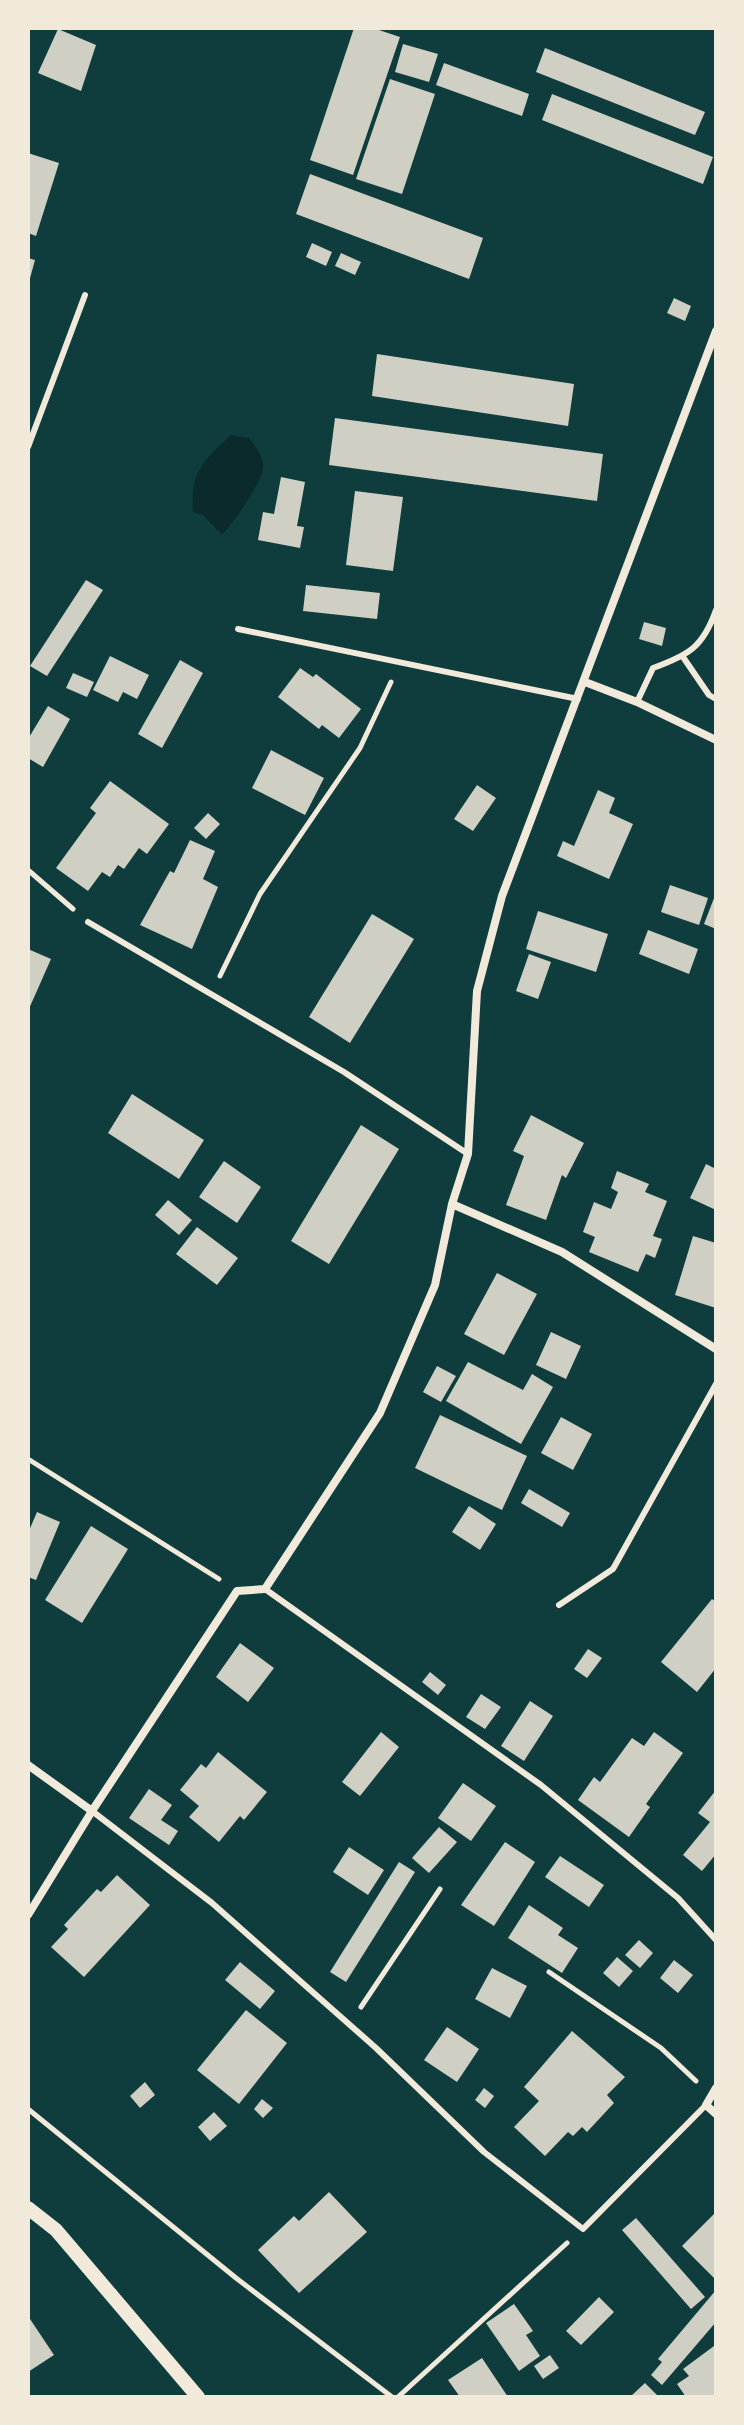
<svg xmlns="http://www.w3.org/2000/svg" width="744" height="2425" viewBox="0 0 744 2425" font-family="Inter,sans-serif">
<rect width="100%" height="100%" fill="#0f3d3e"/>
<!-- water -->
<path fill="#0a2a2b" d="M231,435L249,438C255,446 264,457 263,467C262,483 233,523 222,535L203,515L193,512C190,472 203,461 231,435Z"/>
<!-- building -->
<path fill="#cfcfc3" d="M354,28H373L400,37L353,175L310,160Z
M58,29L96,45L81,91L38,73Z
M403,44L438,54L429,82L395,72Z
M545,48L705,112L695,135L536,72Z
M444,63L529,94L522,116L436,85Z
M390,79L435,94L402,194L356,179Z
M552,94L713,157L703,184L542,120Z
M28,153L59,163L36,236L28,233Z
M310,174L483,238L469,279L296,214Z
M312,243L332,252L326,266L306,257Z
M341,253L361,262L355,275L335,266Z
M28,258L35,260L29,282H28Z
M674,298L691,306L685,321L667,313Z
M377,354L574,384L568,426L372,396Z
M335,418L603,454L597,501L329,465Z
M281,477L305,482L297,526L304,527L300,548L258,540L263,512L274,514Z
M355,491L403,497L393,571L346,565Z
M86,580L103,590L47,676L30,666Z
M306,585L380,593L377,619L303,611Z
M644,622L666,628L662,646L639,639Z
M110,656L149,675L137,699L123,692L118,702L93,690Z
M180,660L203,673L162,748L138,734Z
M300,668L313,677L316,674L361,709L339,738L322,725L319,729L278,697Z
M73,673L94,682L87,697L66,688Z
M48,706L70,719L43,767L28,758V739Z
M271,750L324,778L305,815L252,788Z
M110,781L169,824L147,854L139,848L124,869L118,865L110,877L102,872L88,891L56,868L96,813L90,808Z
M477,785L496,798L473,831L454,819Z
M598,790L615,798L609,813L633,824L609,879L557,856L563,841L574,846Z
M208,813L220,824L206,839L194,828Z
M190,840L215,851L203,879L218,887L192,949L140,925L170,871L174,873Z
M670,885L708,898L699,925L661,912Z
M716,893V929L704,924Z
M538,911L608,934L596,972L526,949Z
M372,914L414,939L350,1043L309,1017Z
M648,930L698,949L689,974L639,954Z
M28,949L51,959L28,1011Z
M529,954L551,962L538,999L516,991Z
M132,1094L204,1140L179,1179L108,1133Z
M531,1115L584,1143L566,1178L562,1175L546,1220L506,1205L524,1156L513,1151Z
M361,1125L399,1149L329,1264L291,1241Z
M224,1161L261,1187L237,1223L199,1197Z
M706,1164L716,1169V1210L690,1198Z
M617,1171L649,1184L645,1192L667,1201L653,1236L662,1239L655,1258L646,1254L638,1272L589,1252L595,1237L583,1232L594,1202L611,1209L618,1192L611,1188Z
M168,1200L192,1220L179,1235L155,1215Z
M197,1227L238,1258L217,1285L176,1254Z
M693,1236L716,1243V1308L675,1295Z
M497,1273L537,1294L504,1355L464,1334Z
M551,1332L581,1346L566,1379L536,1365Z
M468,1362L523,1390L532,1374L553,1387L521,1444L446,1401Z
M437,1366L456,1376L441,1402L423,1392Z
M440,1415L527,1456L502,1510L415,1468Z
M561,1417L592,1434L573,1470L541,1453Z
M529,1489L570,1513L562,1527L521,1503Z
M469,1506L496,1524L480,1550L452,1532Z
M37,1512L60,1522L36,1580L28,1577V1533Z
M91,1526L128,1549L82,1623L45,1600Z
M712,1599L716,1602V1668L697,1692L661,1662Z
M240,1643L274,1668L248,1702L216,1677Z
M588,1649L602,1658L587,1678L574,1669Z
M430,1672L446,1685L438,1695L422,1682Z
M481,1694L501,1707L485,1729L466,1717Z
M530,1701L553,1716L524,1761L501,1746Z
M381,1732L399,1747L360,1796L342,1782Z
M654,1732L683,1753L646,1804L650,1807L629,1837L578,1800L594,1777L600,1782L632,1738L644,1746Z
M218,1752L267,1792L244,1820L240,1816L219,1842L189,1817L199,1806L180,1790L201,1764L206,1768Z
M463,1783L496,1806L471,1841L438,1818Z
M149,1789L172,1805L161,1820L178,1831L169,1845L129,1818Z
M716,1790V1854L702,1871L683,1855L710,1822L698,1813Z
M439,1827L457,1842L429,1873L412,1858Z
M505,1842L535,1862L494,1926L461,1905Z
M349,1847L384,1870L368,1895L333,1872Z
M560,1856L604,1885L589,1907L545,1877Z
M399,1862L415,1872L346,1982L330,1972Z
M117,1875L150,1905L84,1977L51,1947L68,1929L64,1925L97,1889L101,1892Z
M529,1905L563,1928L558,1935L578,1948L562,1973L508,1938Z
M639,1940L653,1953L640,1968L625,1955Z
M617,1957L633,1971L619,1987L603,1973Z
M674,1960L693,1975L678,1993L660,1978Z
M240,1962L275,1991L260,2009L225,1980Z
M492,1968L527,1986L510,2018L475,1999Z
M246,2010L287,2043L239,2104L197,2070Z
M447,2027L479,2049L457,2082L424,2060Z
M572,2031L625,2077L607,2095L614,2103L587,2132L582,2127L573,2136L568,2132L545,2156L514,2127L539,2101L524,2087Z
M145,2082L155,2095L140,2108L130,2096Z
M484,2088L494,2096L485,2108L475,2100Z
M262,2099L273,2108L263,2118L254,2109Z
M214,2112L227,2126L210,2141L198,2127Z
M329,2192L367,2232L299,2293L258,2250L294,2216L299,2221Z
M716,2212V2280L682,2246Z
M636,2218L705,2297L691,2309L622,2230Z
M716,2290V2322L662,2385L651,2375L662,2362L658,2359Z
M599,2297L614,2312L581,2345L566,2331Z
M514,2304L533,2331L526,2335L540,2356L519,2371L486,2323Z
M28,2316L54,2355L28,2372Z
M714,2346L716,2397H686L677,2384L689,2376L683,2369Z
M550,2355L559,2368L543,2379L534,2366Z
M482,2358L508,2397H460L448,2380Z
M645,2383L659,2397H630Z"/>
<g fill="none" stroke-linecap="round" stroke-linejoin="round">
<!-- path -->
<path stroke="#f1e9da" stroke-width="5" d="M28,870L73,909
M220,976L260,894L360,748L391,682
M28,1459L219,1579
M549,1972L661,2048L696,2081
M361,2007L440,1889
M28,2109L236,2278L392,2397
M398,2397L567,2243"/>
<!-- service -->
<path stroke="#f1e9da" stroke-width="6" d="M28,447L85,295
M238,629L578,699
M683,657L709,695L716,699
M637,702L653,668C689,655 703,647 716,610
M88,922L344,1072L468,1154
M265,1589L541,1785L678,1898L716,1940
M559,1605L613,1569L716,1384
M92,1811L212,1903L376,2048L484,2152L583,2229L706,2105"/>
<!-- minor -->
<path stroke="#f1e9da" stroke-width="8" d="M585,682L637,702L716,740
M452,1204L562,1252L716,1349
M28,1765L92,1811
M28,1915L92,1811L237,1591L265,1589L380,1413L435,1285L452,1204L468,1154L477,991L502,896L716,331
M716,2088L706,2105L716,2114"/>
<!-- tertiary -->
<path stroke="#f1e9da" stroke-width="14" d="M28,2208L56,2230L198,2397"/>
</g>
<!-- border -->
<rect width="744" height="2425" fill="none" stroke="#f1e9da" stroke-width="60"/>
</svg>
